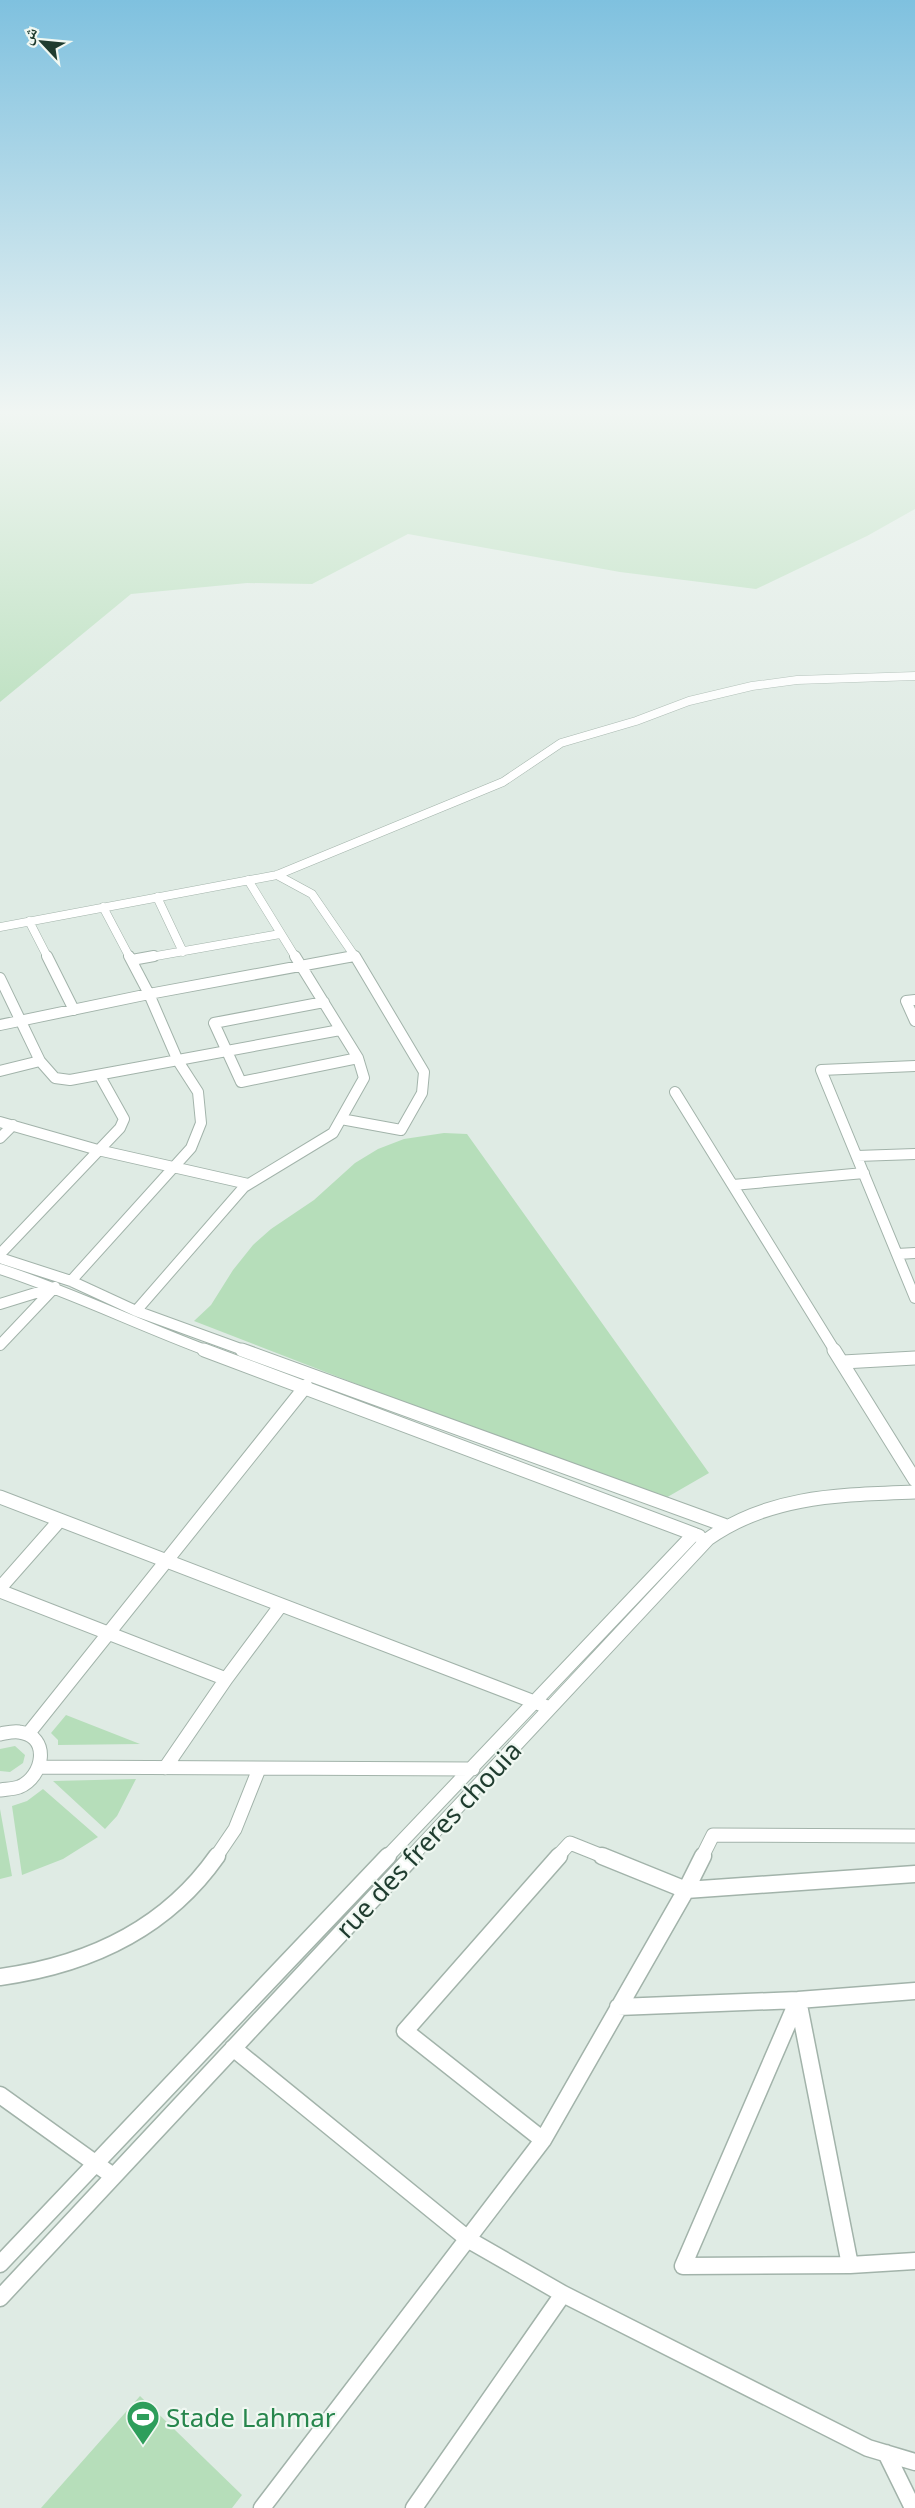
<svg xmlns="http://www.w3.org/2000/svg" width="915" height="2508" viewBox="0 0 915 2508" font-family="'Noto Sans','Noto Naskh Arabic',sans-serif">
<rect width="100%" height="100%" fill="#dfebe4"/>
<!-- green -->
<path fill="#b6deba" d="M0,414H915V509L867,536L756,589L620,572L408,534L312,584L247,583L131,594L0,702Z
M444,1133L467,1134L709,1473L664,1499L470,1428L194,1321L211,1305L233,1270L253,1245L271,1229L314,1200L355,1163L378,1149L404,1139Z
M66,1715L140,1744L58,1745V1740L51,1733Z
M15,1746L25,1755L23,1763L10,1772L0,1771V1749Z
M136,1779L117,1816L105,1829L53,1781Z
M43,1789L98,1837L63,1859L22,1875L12,1806L27,1801Z
M0,1809L12,1876L0,1879Z
M140,2396L242,2495L232,2508H41Z"/>
<g fill="none" stroke-linecap="round" stroke-linejoin="round">
<!-- street-far3 casing -->
<g stroke="#a2b3aa" stroke-width="9">
<path id="street-far3" d="M277,875L312,894L356,958
M248,880L296,958
M157,897L183,952
M103,907L130,958
M29,921L48,958
M0,927L277,875L503,782L561,743L636,721L689,701L752,686L797,680L915,676
M145,958L280,934
M346,958L355,956"/>
</g>
<!-- street-far2 casing -->
<g stroke="#a2b3aa" stroke-width="12">
<path id="street-far2" d="M47,956L74,1010
M132,960L154,956
M0,978L40,1061L55,1078L70,1080L340,1030
M915,1000L906,1001L915,1021
M324,1002L214,1023L241,1082L358,1058
M0,1025L149,994L354,956
M915,1066L821,1070L915,1298
M0,1071L40,1061
M675,1092L835,1351
M341,1119L401,1130L422,1093L424,1072L355,956
M0,1122L98,1150L248,1184
M0,1138L13,1125
M857,1156L915,1154
M733,1185L864,1173
M0,1254L120,1128L124,1119L100,1076
M897,1254L915,1253
M0,1258L71,1281L136,1311L246,1351
M0,1269C71,1292 138,1325 208,1351
M71,1281L191,1148L201,1123L198,1092L178,1061L149,994L129,956
M0,1304L55,1287
M136,1311L244,1187L333,1133L364,1078L358,1058L295,956
M0,1345L55,1287"/>
</g>
<!-- street-far1 casing -->
<g stroke="#a2b3aa" stroke-width="15">
<path id="street-far1" d="M204,1350L699,1536
M242,1350L724,1525
M834,1350L915,1480
M843,1362L915,1358
M0,1497L550,1708
M0,1588L60,1520
M0,1591L226,1679
M0,1734C6,1733 13,1731 19,1732C51,1736 44,1777 19,1787C13,1789 6,1789 0,1790
M28,1734L306,1386
M41,1767L473,1769
M165,1768L226,1679L281,1605
M216,1857L235,1829L259,1769
M387,1857L694,1534
M411,1857L708,1539C770,1495 841,1495 915,1492
M557,1857L570,1843L605,1857
M702,1857L713,1835L915,1836"/>
</g>
<!-- street casing -->
<g stroke="#a2b3aa" stroke-width="19">
<path id="street" d="M602,1856L686,1890L915,1874
M0,1977C87,1965 165,1930 217,1856
M798,2000L683,2266L850,2265L915,2261
M798,2000L850,2265
M618,2007L798,2000L915,1991
M233,2048L469,2240L563,2294L868,2448L915,2462
M0,2095L113,2176
M543,2140L405,2031L559,1856
M0,2264L388,1856
M0,2298L413,1856
M886,2453L913,2508
M262,2508L543,2140L686,1890L703,1856
M414,2508L563,2294"/>
</g>
<!-- street-far3 -->
<use href="#street-far3" stroke="#fff" stroke-width="8"/>
<!-- street-far2 -->
<use href="#street-far2" stroke="#fff" stroke-width="10"/>
<!-- street-far1 -->
<use href="#street-far1" stroke="#fff" stroke-width="13"/>
<!-- street -->
<use href="#street" stroke="#fff" stroke-width="16"/>
</g>
<!-- sky -->
<linearGradient id="sky" x2="0" y2="1"><stop stop-color="#7fc1df"/><stop offset="0.54" stop-color="#f1f6f3"/><stop offset="1" stop-color="#f1f6f3" stop-opacity="0"/></linearGradient>
<rect width="915" height="765" fill="url(#sky)"/>
<!-- icons -->
<defs>
<g id="stadium-pin" transform="scale(1.725)"><path d="M0 17L-7.5 6A9.5 9.5 0 1 1 7.5 6Z" fill="#2e9e5b" stroke="#f0f8f2"/><path d="M0-5a6.5 5 0 1 0 0 10a6.5 5 0 1 0 0-10ZM-3.5-1.8h7v3.6h-7Z" fill="#fff"/></g>
</defs>
<g fill-rule="evenodd">
<use href="#stadium-pin" x="143" y="2417"/>
</g>
<g text-anchor="middle" dominant-baseline="central" stroke-width="4.5" stroke-linejoin="round" paint-order="stroke">
<!-- near-street labels -->
<g font-size="26" fill="#1f3c2f" stroke="#f0f8f2">
<text transform="translate(428 1839) rotate(-47)">rue des freres chouia</text>
</g>
<!-- near-leisure labels -->
<g font-size="26" fill="#27864d" stroke="#f0f8f2" text-anchor="start">
<text x="166" y="2417">Stade Lahmar</text>
</g>
</g>
<!-- north arrow -->
<g transform="translate(42 42) rotate(296)" stroke="#f0f8f2" stroke-width="4.5" paint-order="stroke">
<path d="M0-4.5L10 22L0 15L-10 22Z" fill="#1f3c2f"/>
<text y="-9" font-size="16" font-weight="bold" text-anchor="middle" fill="#1f3c2f">ش</text>
</g>
</svg>
